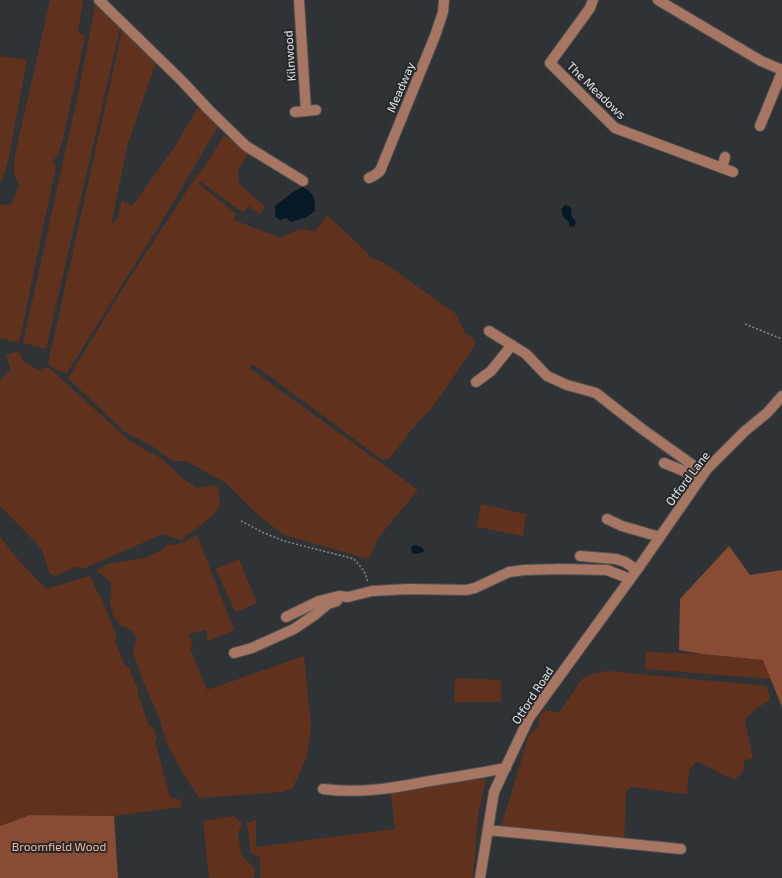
<svg xmlns="http://www.w3.org/2000/svg" width="782" height="878" viewBox="0 0 782 878" font-family="'Exo 2',sans-serif">
<rect width="100%" height="100%" fill="#303335"/>
<!-- green -->
<path fill="#60321e" d="M50,0H83L78,32L85,36L63,139L57,157L52,161L56,166L19,343L0,338V204L2,205L12,204L19,185L14,173L15,155Z
M96,1L121,24L46,349L23,343L80,85Z
M123,27L156,62L128,143L111,225L117,219L122,200L132,206L174,148L200,104L219,125L160,224L67,373L56,370L48,364Z
M0,56L27,60L9,157L3,178L0,181Z
M224,135L249,153L238,169L239,184L265,206L260,215L249,206L244,212L238,209L201,182L198,183L236,214L234,220L281,238C295,231 300,226 315,232L327,215L369,254V257L383,262L456,314L465,333L474,339L475,344L471,351L432,408L417,423L389,459H381L256,366L249,365L251,369L418,490L378,538L369,559L284,535L258,515L226,483L186,461H172L151,445L126,433L68,378L130,277L194,180L206,165Z
M18,351L25,363L39,370L48,367L131,442L162,459L180,476L197,488L213,485L219,489L220,506L211,517L181,540L163,534L85,568L75,567L56,576L50,574L41,548L0,506V380L11,370L6,355Z
M481,504L526,514L523,536L477,527Z
M197,535L234,630L208,641L206,630L189,634L193,647L190,648L207,690L304,656L311,727L307,757L292,789L282,792L199,798L181,770L166,742L160,720L143,681L133,652L137,637L130,629L121,626L113,615L110,603L112,593L110,581L97,571L107,564L145,558L160,551L161,552L165,546L182,543Z
M0,536C12,555 30,572 46,589L90,576L96,590L103,602L117,637L115,641L124,664L129,668L138,690V694L149,726L153,727L157,738L155,742L170,797L181,800V807L114,816L30,815L0,826Z
M239,559L257,603L235,612L216,569Z
M646,652L702,654L764,660L771,679L645,669Z
M607,671L767,686L770,700C758,708 754,708 745,721L753,758L744,761C745,770 743,774 735,779C720,775 710,766 696,762L689,770L687,794L632,787L626,792L624,841L501,827L529,735L539,726V717L545,710L559,713L582,679L591,674Z
M455,678L501,680V702H454Z
M486,779L478,815L473,878H260V858L251,853L247,823L256,820V847L395,829L391,793L432,784Z
M234,816L242,823L238,833L241,854L255,869L254,878H209L203,821Z"/>
<!-- forest -->
<path fill="#874c33" d="M729,546L750,575L782,570V707L763,660L702,654L679,650L680,599Z
M30,815L114,816L118,878H0V826Z"/>
<!-- water -->
<path fill="#061926" d="M303,187C315,194 315,198 315,211L307,217L291,222L286,218L279,220L275,216V206L293,192Z
M565,205L569,206L572,210L571,215L576,222L575,226L573,227L569,226V222C564,218 561,215 562,208Z
M413,545C418,546 422,545 424,551L421,553L413,554L411,549Z"/>
<g fill="none" stroke-linecap="round" stroke-linejoin="round">
<!-- minor casing -->
<g stroke="#4d4f51" stroke-width="12">
<path id="minor" d="M99,0L182,81L209,110L246,146L303,181
M299,0L306,111
M593,0L590,8L550,63L615,128L733,172
M658,0L761,61L782,70
M295,112L316,110
M760,126L782,72
M722,168L725,157
M369,178L375,175L380,171L435,36L443,12L444,0
M489,331L526,354L547,376L567,385L596,393L642,429L704,473
M476,382L491,371L512,345
M664,463L701,478
M607,519L622,526L660,537
M580,556L616,559L625,562L637,570
M286,617L319,601L339,596L348,597L372,591L409,589L466,590L475,588L509,572L524,570L560,569L607,570L630,579
M234,653L252,648L294,629L316,614L328,604L337,601
M323,789C359,794 394,788 430,781C455,777 480,773 506,768
M488,830L681,849
M480,878L494,792L529,718L639,567L707,469L745,431L767,413L782,396"/>
</g>
<!-- path -->
<path stroke="#85888a" stroke-width="1.5" stroke-dasharray="2 2" stroke-linecap="butt" d="M745,324L782,339
M241,521L264,533L284,541L354,559L364,571L368,582"/>
<!-- minor -->
<use href="#minor" stroke="#a67662" stroke-width="10"/>
</g>
<g text-anchor="middle" dominant-baseline="central" stroke-width="4" stroke-linejoin="round" paint-order="stroke">
<!-- street labels -->
<g font-size="12" fill="#e3e5e7" stroke="#26292b">
<text transform="translate(289 56) rotate(-94)">Kilnwood</text>
<text transform="translate(400 87) rotate(-67)">Meadway</text>
<text transform="translate(597 90) rotate(44)">The Meadows</text>
<text transform="translate(687 478) rotate(-53)">Otford Lane</text>
<text transform="translate(532 695) rotate(-57)">Otford Road</text>
</g>
<!-- park labels -->
<g font-size="12" fill="#fbb394" stroke="#26292b">
<text x="59" y="846">Broomfield Wood</text>
</g>
</g>
</svg>
